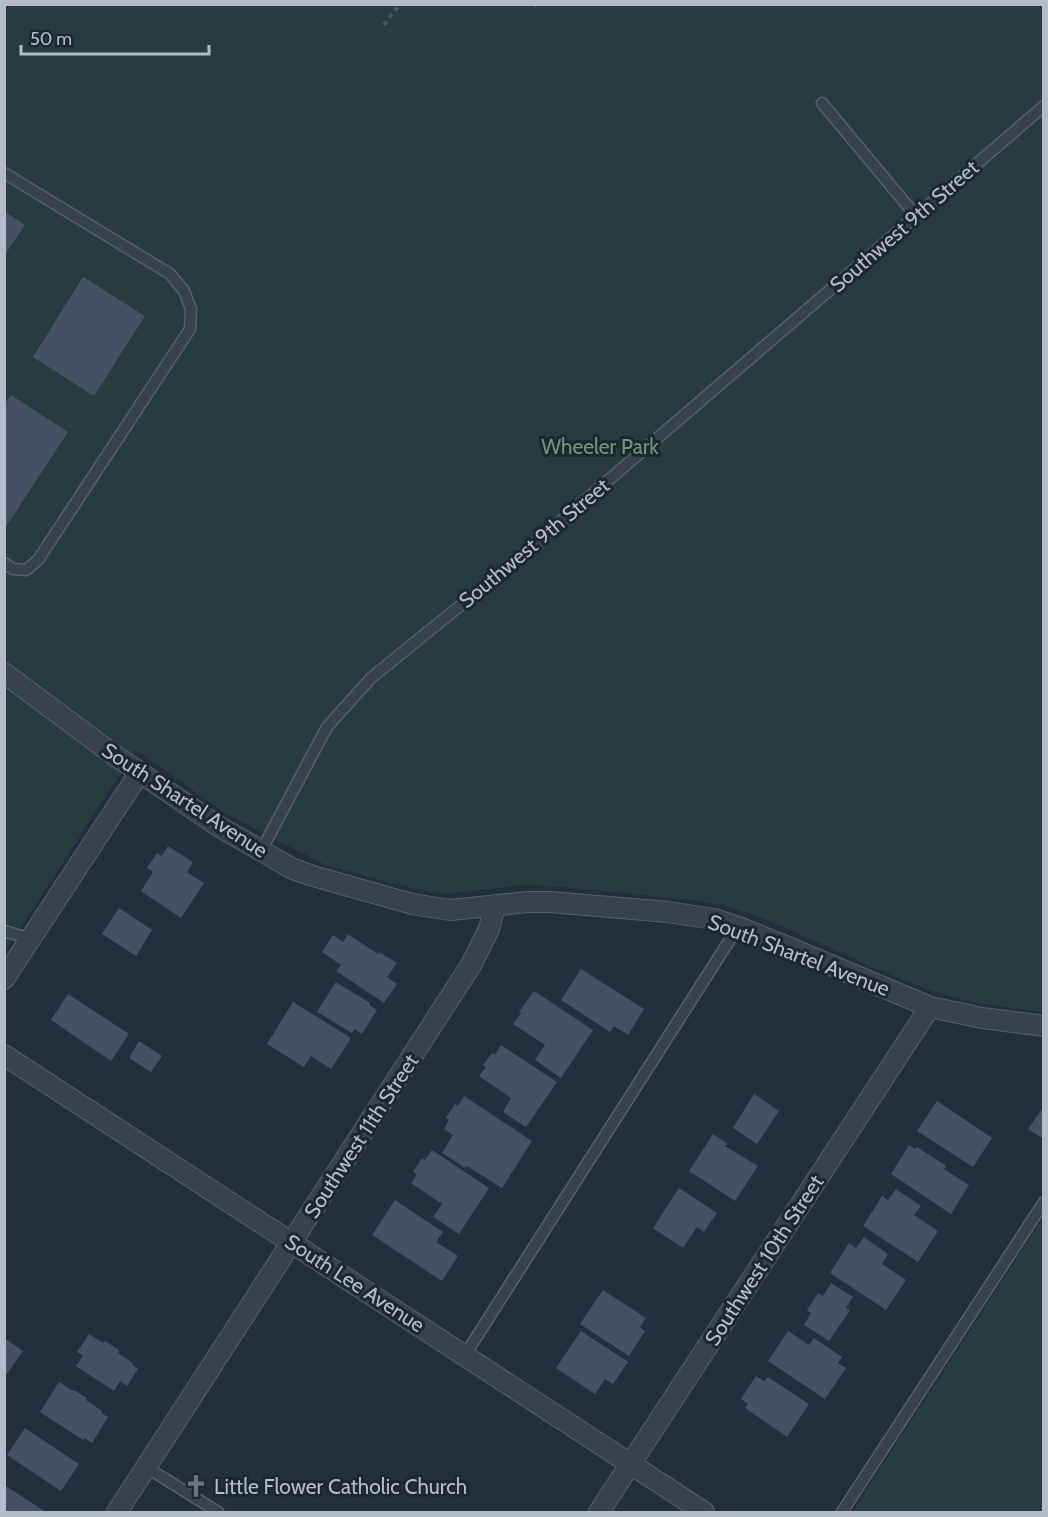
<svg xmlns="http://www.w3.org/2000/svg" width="1048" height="1517" viewBox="0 0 1048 1517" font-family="Cabin,sans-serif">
<rect width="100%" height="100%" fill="#242f3e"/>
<!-- green -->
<path fill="#263c3f" d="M5,5H1043V1012C1008,1007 971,1004 936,992C869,970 807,933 739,910C710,900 677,899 645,895C605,891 564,886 523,885L447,894L431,892L396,884L326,865L225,813L136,750L5,952Z
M1043,1218V1512H852Z"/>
<!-- building -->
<path fill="#455162" d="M4,211L25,225L4,256Z
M83,277L145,316L94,396L33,357Z
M11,395L68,432L4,530V405Z
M168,846L193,862L187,872L204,883L181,918L141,891L153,872L147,868L157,853L162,856Z
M119,908L152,930L136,956L102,934Z
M348,934L378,954L379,952L397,963L387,977L397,984L384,1003L336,971L341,965L322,952L333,935L343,942Z
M581,969L644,1009L628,1035L614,1026L610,1032L561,1000Z
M336,982L370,1003L369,1005L377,1010L362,1034L354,1029L352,1033L317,1012Z
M534,991L593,1030L561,1078L535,1060L545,1045L513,1024L521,1013L519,1012Z
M68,994L129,1034L111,1061L51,1020Z
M293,1002L351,1038L331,1069L311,1056L304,1067L267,1044Z
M139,1041L162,1056L151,1072L129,1058Z
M501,1045L557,1082L526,1127L503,1112L511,1098L479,1076L486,1067L483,1065L492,1053L495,1055Z
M754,1094L779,1111L757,1144L733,1128Z
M464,1096L532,1141L502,1188L467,1166L465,1168L442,1153L453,1135L444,1129L449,1120L446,1118L455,1104L458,1106Z
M937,1101L992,1138L973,1167L917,1131Z
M1044,1106V1139L1028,1129Z
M713,1134L728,1144L725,1146L758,1166L735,1201L689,1171Z
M909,1145L915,1149L917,1147L946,1166L944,1169L969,1185L951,1214L891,1174Z
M432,1150L489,1188L459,1234L433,1217L442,1204L411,1183L417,1174L413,1172L422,1158L425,1160Z
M679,1188L717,1213L704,1232L697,1227L683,1248L653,1228Z
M896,1189L921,1206L914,1215L938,1231L918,1262L863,1226L882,1196L888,1200Z
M395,1200L443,1232L436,1242L458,1256L442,1281L372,1235Z
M864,1237L888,1254L882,1264L906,1280L886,1310L830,1273L849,1243L856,1248Z
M831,1283L853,1297L846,1308L850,1310L829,1341L804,1325L811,1313L807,1310L818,1293L823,1296Z
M603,1290L646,1318L640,1327L645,1331L629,1356L580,1324Z
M581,1331L628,1362L613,1384L605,1379L595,1394L556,1368Z
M788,1331L809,1345L814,1338L842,1357L838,1363L846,1368L825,1399L768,1361Z
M89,1334L103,1343L105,1341L119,1350L118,1353L133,1363L132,1364L138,1369L127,1386L120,1381L114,1391L76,1366L83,1356L77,1352Z
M4,1338L23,1351L4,1378Z
M756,1376L764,1381L768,1377L809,1404L787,1437L745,1408L748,1404L741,1399Z
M59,1382L73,1391L74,1390L87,1398L86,1400L102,1411L101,1413L108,1417L92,1443L84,1438L83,1440L40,1412Z
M25,1428L79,1464L61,1491L7,1455Z
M4,1485L46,1512H4Z"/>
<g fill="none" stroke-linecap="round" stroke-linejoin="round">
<!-- lane casing -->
<g stroke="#565f6c" stroke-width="13">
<path id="lane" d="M822,103L916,216
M4,173L170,274L184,291L191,309L190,329L38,560L26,570L13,569L4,563
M261,851L327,727L371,678L498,575L1044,106
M4,931L31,939
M465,1355L738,927
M146,1467L218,1512
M842,1512L1044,1202"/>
</g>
<!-- street casing -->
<g stroke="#565f6c" stroke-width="22">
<path id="street" d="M4,673L110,752L218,826L293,869L313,876L412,904L450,910L528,902H550L668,912L714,919L741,928L783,945L930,1007L982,1018L1044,1026
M4,979L140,772
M4,1055L704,1512
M117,1512L471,965L489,929L495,905
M599,1512L930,1007"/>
</g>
<!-- path -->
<path stroke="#44595c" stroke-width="4" stroke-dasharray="4.5 4.5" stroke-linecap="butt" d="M534,4L537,6
M384,25L400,4"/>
<!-- lane -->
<use href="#lane" stroke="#38414e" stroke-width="10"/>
<!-- street -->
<use href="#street" stroke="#38414e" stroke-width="20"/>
</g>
<!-- icons -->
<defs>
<g id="church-bare" transform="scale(1.8)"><path d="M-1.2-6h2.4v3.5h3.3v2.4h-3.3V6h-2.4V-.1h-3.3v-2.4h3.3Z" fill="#6b7280" stroke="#1d2633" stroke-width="2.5" paint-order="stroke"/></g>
</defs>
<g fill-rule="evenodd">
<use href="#church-bare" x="196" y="1486"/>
</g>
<g text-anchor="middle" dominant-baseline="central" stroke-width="6" stroke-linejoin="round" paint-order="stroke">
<!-- street labels -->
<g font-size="21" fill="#b4bcc9" stroke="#1d2633">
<text transform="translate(904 226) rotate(-41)">Southwest 9th Street</text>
<text transform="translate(534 543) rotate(-40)">Southwest 9th Street</text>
<text transform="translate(185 800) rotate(33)">South Shartel Avenue</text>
<text transform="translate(799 955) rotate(21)">South Shartel Avenue</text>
<text transform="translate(361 1136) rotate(-57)">Southwest 11th Street</text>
<text transform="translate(764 1260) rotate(-57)">Southwest 10th Street</text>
<text transform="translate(355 1283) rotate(33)">South Lee Avenue</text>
</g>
<!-- park labels -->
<g font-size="21" fill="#6b9a76" stroke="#1d2633">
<text x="600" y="446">Wheeler Park</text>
</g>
<!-- poi labels -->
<g font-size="21" fill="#b4bcc9" stroke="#1d2633" text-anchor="start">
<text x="214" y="1486">Little Flower Catholic Church</text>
</g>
</g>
<!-- border -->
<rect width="1048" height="1517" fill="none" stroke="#b4bcc9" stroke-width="12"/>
<!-- scale -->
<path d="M21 45v9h188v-9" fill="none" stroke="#b4bcc9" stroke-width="3"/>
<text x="30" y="45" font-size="18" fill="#b4bcc9" stroke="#1d2633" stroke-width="4.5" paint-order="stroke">50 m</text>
</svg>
